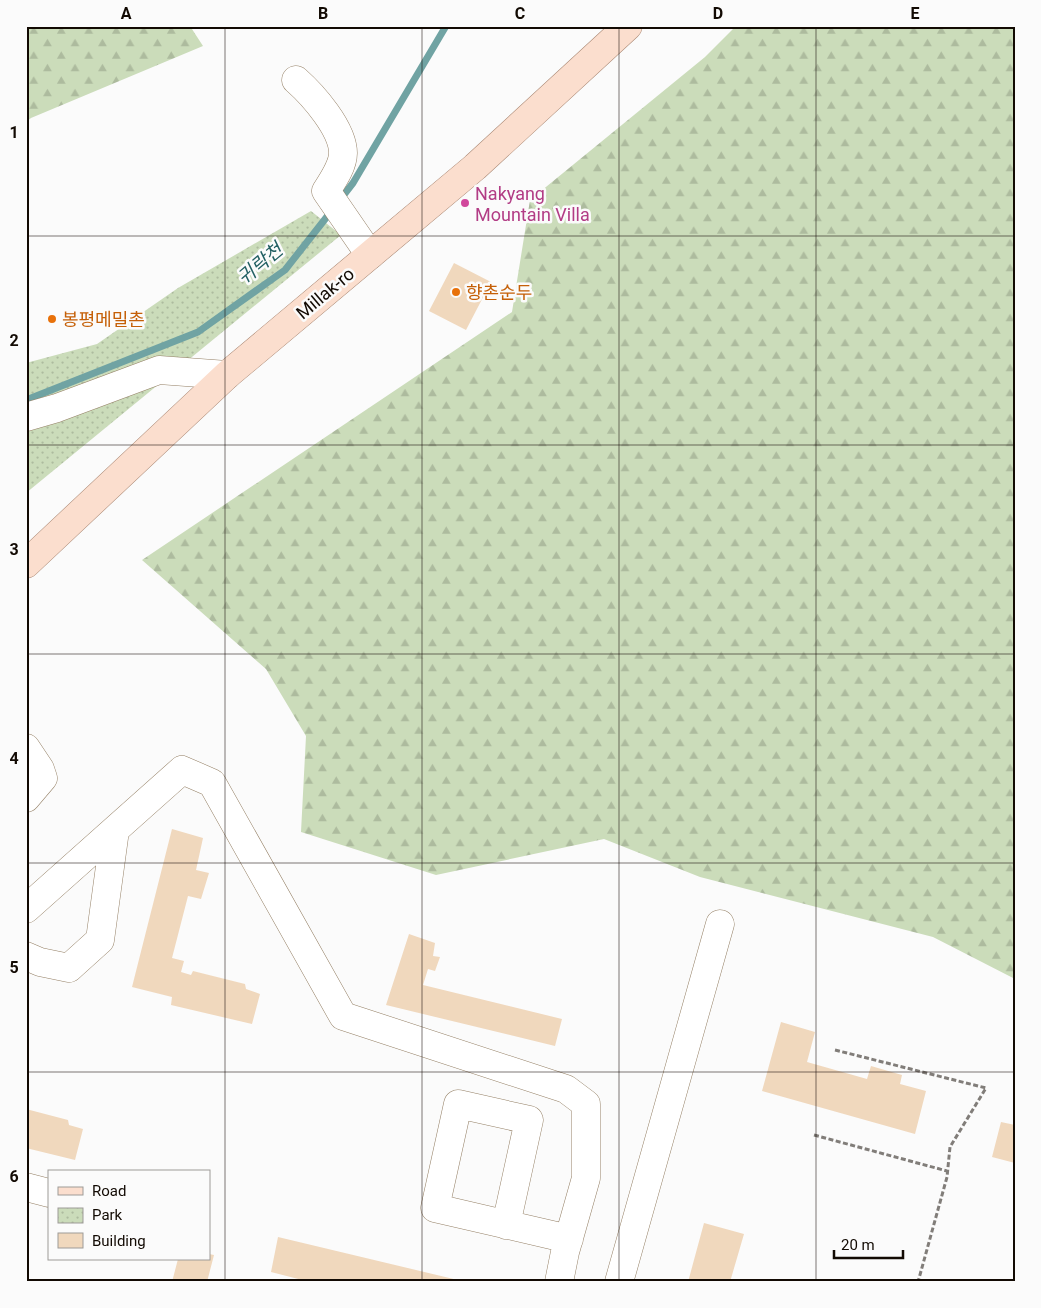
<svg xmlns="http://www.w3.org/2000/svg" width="1041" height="1308" viewBox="0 0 1041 1308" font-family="Roboto,'Noto Sans KR',sans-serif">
<defs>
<pattern id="forest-firs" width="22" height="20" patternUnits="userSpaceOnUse" patternTransform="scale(1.25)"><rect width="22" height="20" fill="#cbdcba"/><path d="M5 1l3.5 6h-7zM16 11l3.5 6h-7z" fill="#adbb9e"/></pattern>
<pattern id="park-dots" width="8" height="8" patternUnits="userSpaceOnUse" patternTransform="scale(1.25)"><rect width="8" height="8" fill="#cbdcba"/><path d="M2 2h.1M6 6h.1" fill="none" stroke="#adbb9e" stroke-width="1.8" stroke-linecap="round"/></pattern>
</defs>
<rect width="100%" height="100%" fill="#fbfbfb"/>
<!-- forest -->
<path fill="url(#forest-firs)" d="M26,26H190L203,46L31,118L26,122Z
M736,26H1015V979L933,937L700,877L604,839L436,875L301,832L306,736L266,669L142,560L512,312L530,200L705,57Z"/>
<!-- park -->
<path fill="url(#park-dots)" d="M311,211L341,235L26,493V363L97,344L178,288Z"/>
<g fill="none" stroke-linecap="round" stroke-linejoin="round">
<!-- stream -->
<path stroke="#70a3a3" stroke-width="7" d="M339,201L353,183L446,26
M26,400L198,332L285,270L333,209"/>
</g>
<!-- building -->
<path fill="#f0d8bd" d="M454,263L491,282L466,330L429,311Z
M172,829L203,838L196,870L209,873L201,899L188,896L172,958L184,961L181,972L191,975L193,971L245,984L246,989L260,994L252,1024L171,1005L172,997L132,987Z
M409,934L435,943L433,956L440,957L435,971L428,969L423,985L562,1019L555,1046L386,1005Z
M781,1022L815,1032L807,1062L867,1079L871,1066L902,1075L900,1084L926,1091L915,1134L762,1091Z
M26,1109L68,1120L69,1125L83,1129L75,1160L26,1148Z
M1001,1122L1015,1125V1163L992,1157Z
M704,1223L744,1234L730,1282H688Z
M278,1237L462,1281V1282H310L271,1272Z
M209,1254L214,1255L207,1282H172L178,1259H209Z"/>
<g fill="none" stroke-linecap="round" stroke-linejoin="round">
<!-- minor casing -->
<g stroke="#958066" stroke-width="29">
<path id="minor" d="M296,80C313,95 343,129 343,153C343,166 333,180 326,191L370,255
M26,417L57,408L159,370L227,375
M26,748L40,769L43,778L26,798
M26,909L182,770L212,783L343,1016L566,1089L586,1104V1178L565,1252L559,1282
M26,956L40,962L69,968L100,940L115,830
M26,1187L49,1193
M506,1225L529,1120L458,1104L435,1208L569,1239
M619,1282L720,924"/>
</g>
<!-- major casing -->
<g stroke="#a88672" stroke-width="29">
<path id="major" d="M26,564L227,375L475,167L628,26"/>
</g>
<!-- path -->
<path stroke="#817d79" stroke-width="3" stroke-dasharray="5 2.5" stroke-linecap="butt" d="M835,1050L986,1088L950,1147L947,1177L918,1282
M814,1135L947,1171"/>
<!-- minor -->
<use href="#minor" stroke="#fff" stroke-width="28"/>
<!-- major -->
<use href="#major" stroke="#fbdece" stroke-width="28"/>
</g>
<!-- grid -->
<path fill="none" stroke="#120a03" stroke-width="1" stroke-opacity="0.55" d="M225,26V1282M422,26V1282M619,26V1282M816,26V1282M26,236H1015M26,445H1015M26,654H1015M26,863H1015M26,1072H1015"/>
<!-- markers -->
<circle fill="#d1479c" stroke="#fbfbfb" stroke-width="2" cx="465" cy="203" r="5"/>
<g fill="#e8710a" stroke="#fbfbfb" stroke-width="2">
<circle cx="456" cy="292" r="5"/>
<circle cx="52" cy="319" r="5"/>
</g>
<g text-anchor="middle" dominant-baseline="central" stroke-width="5" stroke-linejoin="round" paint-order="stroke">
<!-- hotel labels -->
<g font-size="18" fill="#b23c85" stroke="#fbfbfb" text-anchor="start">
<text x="475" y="193">Nakyang<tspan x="475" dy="21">Mountain Villa</tspan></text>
</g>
<!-- food labels -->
<g font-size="18" fill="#c56008" stroke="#fbfbfb" text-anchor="start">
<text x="466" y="292">향촌순두</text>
<text x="62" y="319">봉평메밀촌</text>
</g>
<!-- street labels -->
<g font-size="18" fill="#120a03" stroke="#fbfbfb">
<text transform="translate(325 293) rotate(-40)">Millak-ro</text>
</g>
<!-- water labels -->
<g font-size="19" font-style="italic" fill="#226063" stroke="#fbfbfb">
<text transform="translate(260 264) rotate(-40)">귀락천</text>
</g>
</g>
<!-- border -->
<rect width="1041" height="1308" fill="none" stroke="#fbfbfb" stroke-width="55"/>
<!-- legend -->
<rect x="48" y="1170" width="162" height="90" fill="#fbfbfb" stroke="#9e9b98"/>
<rect x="58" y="1187" width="25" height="8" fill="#fbdece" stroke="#9e9b98"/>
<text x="92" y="1196" font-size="15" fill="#120a03">Road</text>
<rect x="58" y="1208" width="25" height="15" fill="url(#park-dots)" stroke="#9e9b98"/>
<text x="92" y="1220" font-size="15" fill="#120a03">Park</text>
<rect x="58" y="1233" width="25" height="15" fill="#f0d8bd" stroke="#9e9b98"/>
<text x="92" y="1246" font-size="15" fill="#120a03">Building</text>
<!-- scale -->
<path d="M834 1250v8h69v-8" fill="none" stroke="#120a03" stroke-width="2.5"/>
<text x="841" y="1250" font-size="15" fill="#120a03" stroke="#fbfbfb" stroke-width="4" paint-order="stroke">20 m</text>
<rect x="28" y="28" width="986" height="1252" fill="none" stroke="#120a03" stroke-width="2"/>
<g font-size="16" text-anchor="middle" font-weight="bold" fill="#120a03">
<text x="126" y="19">A</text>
<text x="323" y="19">B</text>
<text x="520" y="19">C</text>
<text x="718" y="19">D</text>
<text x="915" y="19">E</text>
<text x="14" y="138">1</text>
<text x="14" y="346">2</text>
<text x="14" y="555">3</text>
<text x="14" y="764">4</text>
<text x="14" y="973">5</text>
<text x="14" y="1182">6</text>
</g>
</svg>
